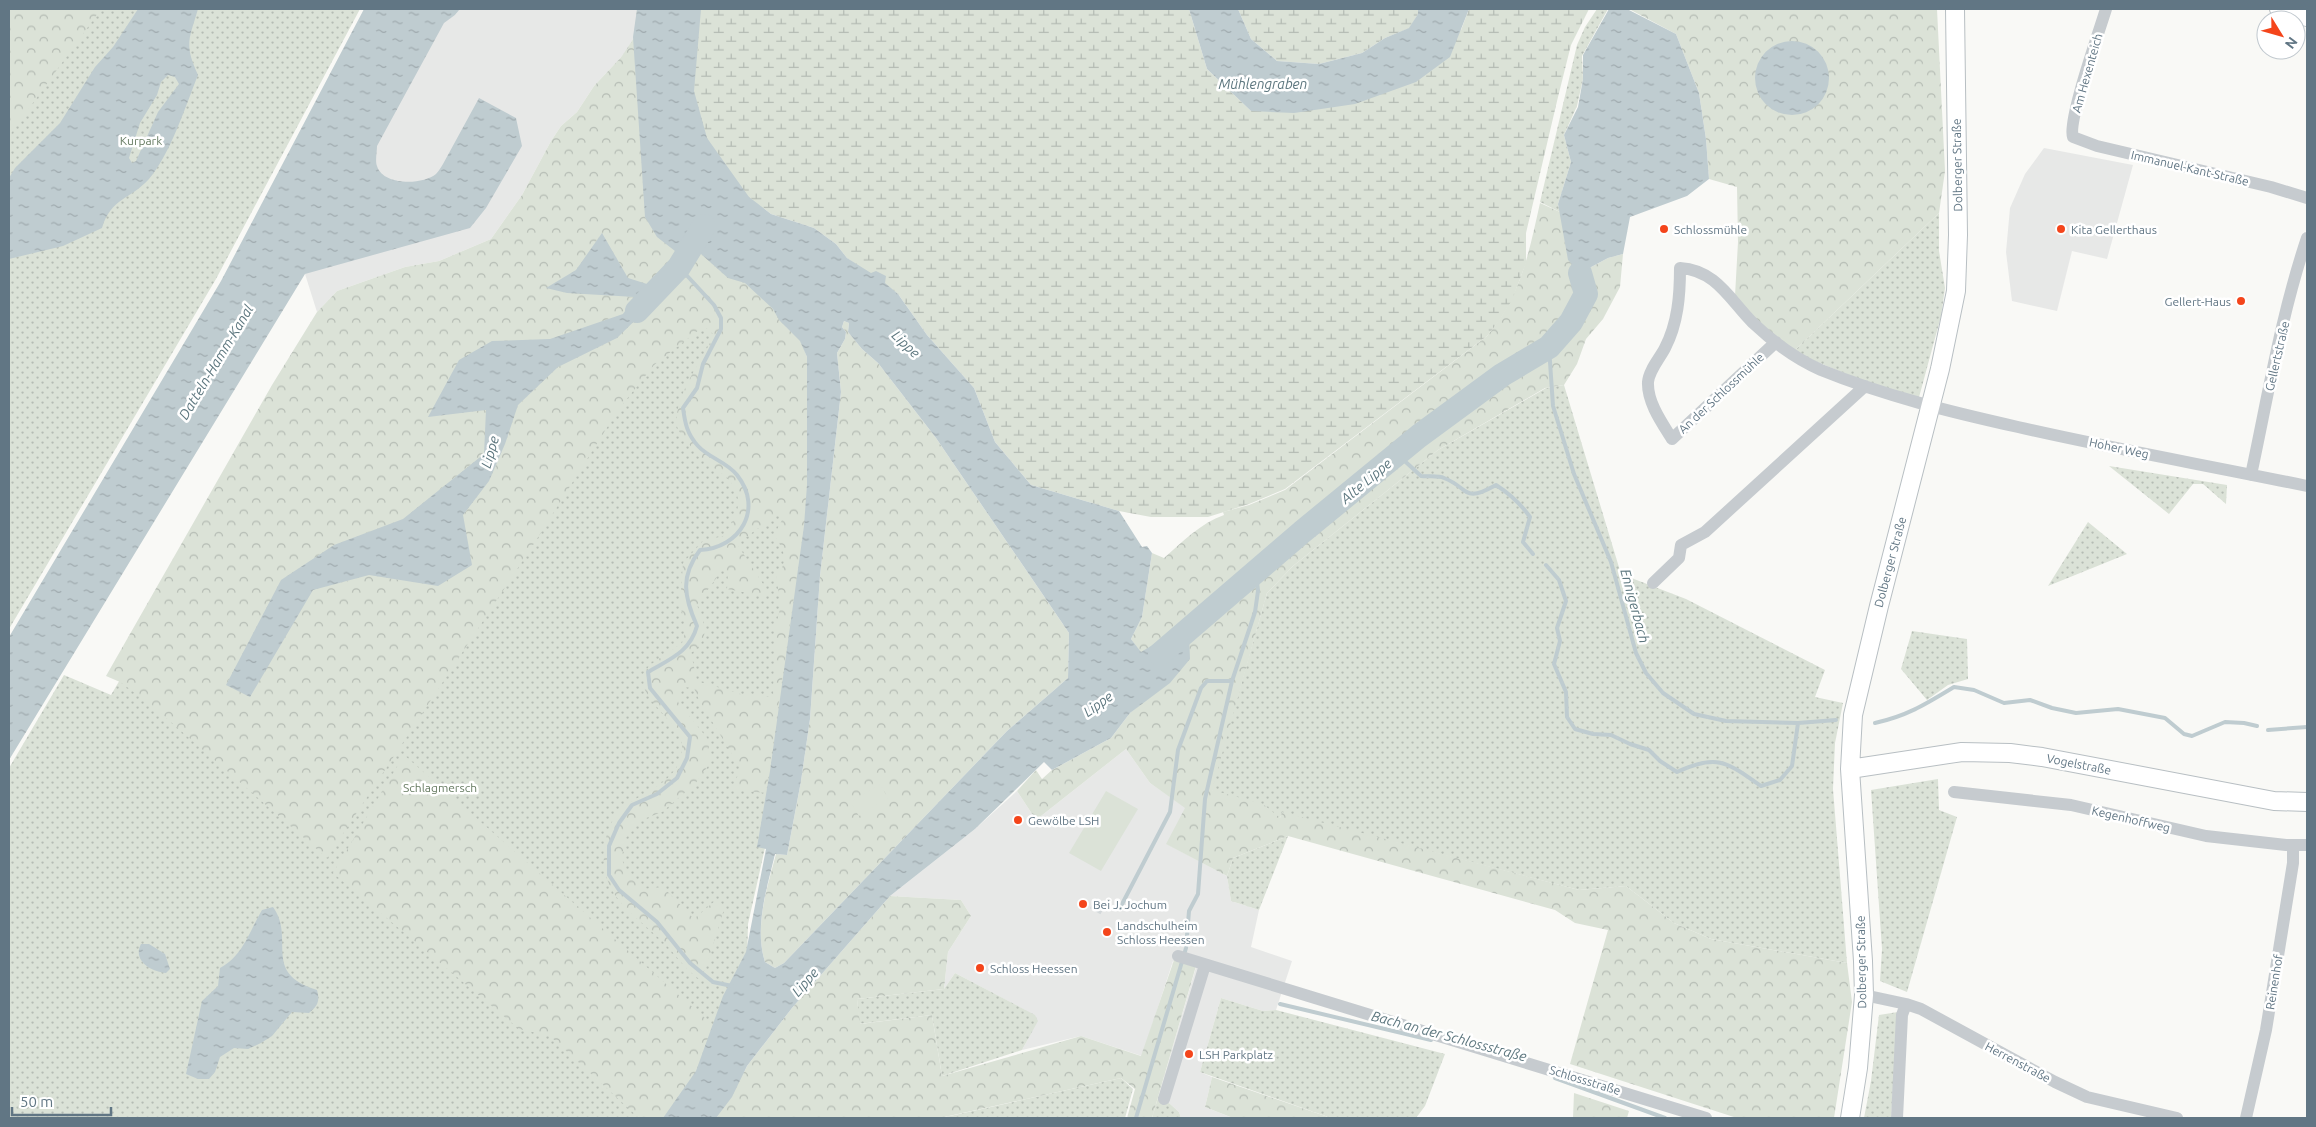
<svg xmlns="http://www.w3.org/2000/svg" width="2316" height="1127" viewBox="0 0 2316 1127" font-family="Ubuntu,sans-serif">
<defs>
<pattern id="grass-dots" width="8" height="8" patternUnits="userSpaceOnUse" patternTransform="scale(1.25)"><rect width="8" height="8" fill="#dbe2d7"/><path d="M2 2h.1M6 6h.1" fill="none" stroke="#b5bcb4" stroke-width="1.8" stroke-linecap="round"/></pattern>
<pattern id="forest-crowns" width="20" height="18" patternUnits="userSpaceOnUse" patternTransform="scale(1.25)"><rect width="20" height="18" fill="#dbe2d7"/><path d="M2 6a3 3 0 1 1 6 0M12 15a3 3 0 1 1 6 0" fill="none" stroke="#b5bcb4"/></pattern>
<pattern id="wetland-marsh" width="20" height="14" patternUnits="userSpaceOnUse" patternTransform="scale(1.25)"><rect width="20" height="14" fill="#dbe2d7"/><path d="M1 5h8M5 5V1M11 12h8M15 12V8" fill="none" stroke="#b5bcb4"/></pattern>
<pattern id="water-ripples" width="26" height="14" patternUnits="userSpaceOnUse" patternTransform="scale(1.25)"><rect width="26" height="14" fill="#bfccd0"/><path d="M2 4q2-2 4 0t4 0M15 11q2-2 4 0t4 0" fill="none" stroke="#9faaae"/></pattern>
</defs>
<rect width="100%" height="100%" fill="#f9f9f6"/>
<!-- built -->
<path fill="#e7e8e7" d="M460,9H638L634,38L625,53L594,86L577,112L561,126L551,141L522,195L491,239L439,261L405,267L337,291L317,312L305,274L444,22L455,15Z
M2044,148L2133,165L2107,259L2072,251L2057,311L2012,301L2006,252L2010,208L2025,174Z
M1126,749L1150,783L1186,808L1167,844L1227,876L1231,901L1259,910L1251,947L1292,961L1276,1010L1263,1011L1221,998L1200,1072L1212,1077L1205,1107L1233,1118H1181L1179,1112L1159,1094L1196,967L1173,961L1142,1056L1081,1036L1022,1050L1028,1039L1025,1010L955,973L944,989L948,952L971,916L961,900L890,896L975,829L1017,791L1036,820Z"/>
<!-- grass -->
<path fill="url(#grass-dots)" d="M9,9H360L216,279L9,629Z
M637,9H728L816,493L773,812L748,924L743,1118H9V768L64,675L111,695L340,307L479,271L634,38Z
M1597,9H1608L1582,56L1583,79L1577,106L1564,135L1571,162L1558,204L1560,212L1540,202L1577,45L1585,27Z
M1939,213V251L1945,288L1941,316L1918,401L1890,392L1793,352Z
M1564,385L1621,574L1686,599L1825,670L1815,697L1843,703L1835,743L1833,789L1847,963L1711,939L1674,923L1626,886L1579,890L1282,813L1280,818L1211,790L1267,593L1293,566L1438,450L1546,388Z
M2109,466L2227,485L2226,504L2203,484H2193L2169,514Z
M2088,522L2127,554L2048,586Z
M1912,631L1967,639L1968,679L1948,685L1927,700L1901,669Z
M1938,779L1939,810L1957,817L1907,992L1880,981L1882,949L1871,790Z
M1288,836L1259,910L1231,901L1227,876L1233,858Z
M955,973L1035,1015L1038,1021L1022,1050L942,1076L932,1015L859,1024L857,999L944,989Z
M1221,998L1263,1011L1276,1010L1445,1054L1425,1106L1416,1118H1331L1200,1072Z
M1898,1012L1891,1118H1864L1871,1081L1879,1015Z
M1121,1078L1133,1089L1125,1118H941Z
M1159,1094L1179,1112L1181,1118H1152Z"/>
<!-- forest -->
<path fill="url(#forest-crowns)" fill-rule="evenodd" d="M9,9H101L9,136Z
M1629,9H1937L1945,171L1939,213L1793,352L1758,326L1735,296L1738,242L1737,187L1709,179L1706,139L1699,93L1676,34Z
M634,38L645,217L675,251L701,254L728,278L745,283L773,309L779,320L801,341L807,357V485L804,526L766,793L735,790L734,783L741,769L699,700L694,688L683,687L678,702L711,743L707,750L713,759L695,784L662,812L641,820L625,839L622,857L625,872L643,889L663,887L694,919L716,900L725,906L706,968L699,979C680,965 675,952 659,938C630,911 600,894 604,849C605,839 609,825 615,817C632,791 683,788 682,745C682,730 654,707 646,692C643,687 644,679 643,674L650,665L682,643L686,630L680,604L683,563L703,541L723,536C738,518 746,497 727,478C719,470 707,465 699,457C695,453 691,447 688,442C684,437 678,432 677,426C673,397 702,361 714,335L704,326L654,365L618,410L535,542L327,858L149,703L120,682L106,676L272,385L317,312L337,291L405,267L439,261L491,239L522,195L551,141L561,126L577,112L594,86L625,53ZM602,233L628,278L666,290L617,338L558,367L518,405L505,444L489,481L463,515L438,586L369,575L313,590L226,685L281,580L334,545L403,519L484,454L486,410L428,417L492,341L550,340L623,314L636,297L567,293L547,288L576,270ZM777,512L782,520L774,535C785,551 789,561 776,577L781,605L775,629L773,697L744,695L697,681L691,653C711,638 705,625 697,605L722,570L728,574L727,589L764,596L767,590L737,544L757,529L773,520Z
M1540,203L1560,212L1580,273L1608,258L1623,254L1620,287L1603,319L1586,339L1577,364L1564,385L1545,388L1438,450L1293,566L1267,593L1212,790L1263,804L1280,818L1282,812L1579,890L1626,886L1674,923L1711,939L1847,963L1852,1002L1834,1118H1737L1570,1064L1608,930L1575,923L1555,910L1288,836L1233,858L1227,876L1166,844L1185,808L1150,783L1126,749L1036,820L1017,791L1036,770L1042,779L1052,770L1111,738L1130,713L1143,702L1141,653L1131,639L1142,617L1152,553L1164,558C1182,542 1201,523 1224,515L1223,512L1249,505L1285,490L1487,336C1521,296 1529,252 1540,203Z
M844,321L849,323L848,332L862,349L878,363L936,438L1069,633L1068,678L1007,731L784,963L775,968L765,962C754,928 767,888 776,854L787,855L801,781L810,719L820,576L841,392L837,353L845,339L846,332L842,327Z
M404,755L713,1025L696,1071L663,1118H639L550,1036L519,1029L333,873Z
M890,896L961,900L971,916L948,952L944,989L857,999L860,1024L932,1015L942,1076L1081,1036L1141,1056L1174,960L1196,966L1152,1118H1127L1135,1089L1121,1078L940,1118H716L732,1097L747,1066L792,1008Z
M1212,1077L1331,1118H1233L1205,1107Z
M1574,1093L1629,1111L1627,1118H1573Z"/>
<!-- wetland -->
<path fill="url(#wetland-marsh)" d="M701,9H1189L1207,69L1251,111L1461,30L1469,9H1570L1571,10L1589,9L1571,45L1558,97L1526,233V263L1512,300L1499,321L1487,336L1285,489L1249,504L1208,517H1151L1119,511L1031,485L995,442L974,388L927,335L898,294L847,258L836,244L814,228L771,214L749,197L728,170L707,138L694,91Z
M1238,9H1418V14L1410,28L1385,38L1362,53L1319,64L1277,61L1251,39Z"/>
<!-- garden -->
<path fill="#dbe2d7" d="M880,784L888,798L859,816L850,802Z
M1106,791L1138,809L1101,871L1069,853Z"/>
<!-- water -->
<path fill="url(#water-ripples)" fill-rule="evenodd" d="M138,9H198C189,40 184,44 198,75C186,105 170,155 149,179C131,199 111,198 102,228L63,246L9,259V178L15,168L60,123L95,67L113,47ZM168,75L175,77L179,84L158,112L136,161L132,163L129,158L140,123L157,95L161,82Z
M364,9H460L455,15L444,23L377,146C377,152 375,161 377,166C383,186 423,185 436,174C439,171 441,167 443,164L479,98L516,118L522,146L486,208L470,228L305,274L9,760V637L221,281Z
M637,9H701L694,91L707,138L749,197L771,214L814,228L836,244L847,258L871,273L876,271L886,276L885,283L898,294L927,335L974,388L995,442L1031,485L1119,511L1142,547L1147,546L1152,553L1142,617L1131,639L1141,652L1181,628L1189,635L1190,659L1170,683L1130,713L1111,738L1052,770L1044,762L975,829L890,896L792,1008L747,1066L732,1097L716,1118H663L696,1071L723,996L746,952L766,849L757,847L770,771L804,526L807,485V357L800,341L779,320L773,309L745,283L728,278L701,254L675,251L657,237L645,217L633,37ZM844,321L849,323L848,332L862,349L878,363L936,438L1069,633L1068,678L1007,731L784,963L775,968L765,962C754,928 767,888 775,854L787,855L801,781L810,719L820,576L841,392L837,353L845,339L846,332L842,327Z
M1189,9H1238L1251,39L1277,61L1319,64L1362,53L1385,38L1409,28L1418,14V9H1469L1450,57L1416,82L1355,104L1294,113L1251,111L1207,69Z
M1609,9H1627L1676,34L1699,93L1706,139L1709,179L1687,196L1630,217L1623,254L1608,258L1580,273L1568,260L1558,204L1571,162L1564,135L1578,107L1583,79V55Z
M1755 78a37 37 0 1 1 74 0a37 37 0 1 1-74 0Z
M602,233L628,278L666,290L617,338L558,367L518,405L505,444L489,481L463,515L472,565L438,586L369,575L313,590L250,697L226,685L281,580L334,545L403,519L484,454L486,410L428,417L459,360L492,341L550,339L623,314L635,297L567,293L546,288L576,270Z
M273,907C296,939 261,973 317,990C320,1001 318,1006 309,1013L292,1012L272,1036L261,1043L248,1049L234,1048L220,1057L215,1072L209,1079H198L186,1074L202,1001L218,986L220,968C243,956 249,932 262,910Z
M141,944H149L165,954L170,969L166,973C152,972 132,961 141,944Z"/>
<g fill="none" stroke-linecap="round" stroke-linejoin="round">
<!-- stream -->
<path stroke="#bfccd0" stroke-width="4" d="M679,267L714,305L721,318V329L703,364L697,388L683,408C685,423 687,434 698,446C709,458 727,462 737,475C764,509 740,548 700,550C680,576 684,597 697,626C690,652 670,659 648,672L650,688L690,737L687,758L677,778L657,794L632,805L619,823L609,846V875L619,890L657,922L690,963L713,982L732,986
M1549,347L1553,406L1574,474L1611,562L1636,653L1646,673L1663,693L1694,714L1726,721L1798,723L1836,720
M1397,454L1421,476C1428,477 1438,475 1444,478C1470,488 1462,504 1496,485C1510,494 1520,503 1530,517L1523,542L1533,554
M1546,565L1559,580L1566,601L1557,628L1560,641L1554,664L1566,692L1567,717L1575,729L1593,734L1611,735L1630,744L1649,750L1660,761L1677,772C1718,753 1728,763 1761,786L1780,780L1792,766L1798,723
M1875,723C1907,716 1926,704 1954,687L1974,690L2004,703L2030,700L2052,708L2076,713L2118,709L2165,718L2184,734L2192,736L2225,722L2244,723L2257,726
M2268,730L2307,727
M1120,908L1170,812L1178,750L1201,688L1207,681H1232
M1280,1004L1431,1040
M1555,1078L1665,1118
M1136,1118L1186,948L1189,911L1198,894L1205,799L1232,681L1255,612L1258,591L1256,572"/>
<!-- river -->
<path stroke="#bfccd0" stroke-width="24" d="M637,311L679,267L704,226
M1160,654L1302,532L1419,436L1502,375L1549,347L1571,322L1586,294L1580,273"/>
<!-- street-tunnel -->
<path stroke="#d3d8da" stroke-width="12" stroke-dasharray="12 6" stroke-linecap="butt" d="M1093,903L1107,911"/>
<!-- secondary casing -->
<g stroke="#b8bfc3" stroke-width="20">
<path id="secondary" d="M2279,9L2307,17
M1850,769L1962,752L2010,753L2042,757L2274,801L2307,802
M1850,1118L1858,1068L1864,995L1863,961L1850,769L1853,715L1879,606L1940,369L1956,291L1958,235L1955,9"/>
</g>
<!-- street -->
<path stroke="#c6cbcf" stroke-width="12" d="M2106,9C2100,29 2067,122 2073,137L2097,146L2271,187L2307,198
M1776,342L1672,439C1662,423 1647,402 1648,382C1649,370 1660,358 1665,348C1678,323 1680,295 1680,268C1716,270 1730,300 1753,323C1773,342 1796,359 1821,370C1885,396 1951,412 2018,427C2114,449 2211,466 2307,486
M2251,475C2268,396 2281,315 2307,238
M1653,583L1679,558L1681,545L1705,532L1865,386
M1954,792L2071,805L2206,836L2286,845H2307
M1178,956L1706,1118
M1864,995L1906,1004L1921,1009L2055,1082L2087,1097L2177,1118
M1164,1099L1205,965
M1897,1118L1902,1015L1906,1004
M2246,1118L2266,1030L2293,863V845"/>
<!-- secondary -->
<use href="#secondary" stroke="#fff" stroke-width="18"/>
</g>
<!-- markers -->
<g fill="#f4451b" stroke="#fff" stroke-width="2">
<circle cx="1664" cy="229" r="5"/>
<circle cx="2061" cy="229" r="5"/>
<circle cx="2241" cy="301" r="5"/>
<circle cx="1018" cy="820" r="5"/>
<circle cx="1083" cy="904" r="5"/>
<circle cx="1107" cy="932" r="5"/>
<circle cx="980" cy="968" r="5"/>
<circle cx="1189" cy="1054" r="5"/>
</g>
<g text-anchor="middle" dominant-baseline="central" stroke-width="5" stroke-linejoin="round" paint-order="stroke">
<!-- street labels -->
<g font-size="12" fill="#617684" stroke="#fff">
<text transform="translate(2087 73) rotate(-74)">Am Hexenteich</text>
<text transform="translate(1957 165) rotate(-91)">Dolberger Straße</text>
<text transform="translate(2190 168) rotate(13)">Immanuel-Kant-Straße</text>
<text transform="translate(2277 356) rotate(-77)">Gellertstraße</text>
<text transform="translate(1721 393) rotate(-43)">An der Schlossmühle</text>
<text transform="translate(2119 448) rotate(12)">Hoher Weg</text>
<text transform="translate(1890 562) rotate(-75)">Dolberger Straße</text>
<text transform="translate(2079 764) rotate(11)">Vogelstraße</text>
<text transform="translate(2131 819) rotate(13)">Kegenhoffweg</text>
<text transform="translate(1861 962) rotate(-91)">Dolberger Straße</text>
<text transform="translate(2274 982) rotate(-81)">Reinenhof</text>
<text transform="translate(2018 1062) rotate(28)">Herrenstraße</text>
<text transform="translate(1585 1080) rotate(17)">Schlossstraße</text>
</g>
<!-- park labels -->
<g font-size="12" fill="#667b61" stroke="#fff">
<text x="141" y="140">Kurpark</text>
<text x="440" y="787">Schlagmersch</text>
</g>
<!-- poi labels -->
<g font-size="12" fill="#617684" stroke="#fff" text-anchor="start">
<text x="1674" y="229">Schlossmühle</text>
<text x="2071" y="229">Kita Gellerthaus</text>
<text x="2231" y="301" text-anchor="end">Gellert-Haus</text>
<text x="1028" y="820">Gewölbe LSH</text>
<text x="1093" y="904">Bei J. Jochum</text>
<text x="1117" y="925">Landschulheim<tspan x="1117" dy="14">Schloss Heessen</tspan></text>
<text x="990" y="968">Schloss Heessen</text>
<text x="1199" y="1054">LSH Parkplatz</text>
</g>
<!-- water labels -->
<g font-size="14" font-style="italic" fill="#5c767e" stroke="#fff">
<text x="1263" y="84">Mühlengraben</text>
<text transform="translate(906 344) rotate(43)">Lippe</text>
<text transform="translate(216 362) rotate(-59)">Datteln-Hamm-Kanal</text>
<text transform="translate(490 452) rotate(-74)">Lippe</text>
<text transform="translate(1366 481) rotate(-40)">Alte Lippe</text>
<text transform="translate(1635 606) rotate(75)">Ennigerbach</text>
<text transform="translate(1098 704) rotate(-36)">Lippe</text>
<text transform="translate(805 982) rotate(-49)">Lippe</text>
<text transform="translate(1449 1036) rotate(15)">Bach an der Schlossstraße</text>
</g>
</g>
<!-- border -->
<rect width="2316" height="1127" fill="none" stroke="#617684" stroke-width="20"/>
<!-- north arrow -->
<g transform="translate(2281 35) rotate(127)"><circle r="24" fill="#ffffff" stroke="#c0c8ce"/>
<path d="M0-4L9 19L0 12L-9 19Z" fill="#f4451b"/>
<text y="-8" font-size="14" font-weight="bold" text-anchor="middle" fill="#617684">N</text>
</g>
<!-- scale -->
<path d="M12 1107v8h99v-8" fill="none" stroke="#617684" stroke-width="2.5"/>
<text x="20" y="1107" font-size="15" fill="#617684" stroke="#ffffff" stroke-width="4" paint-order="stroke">50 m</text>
</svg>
